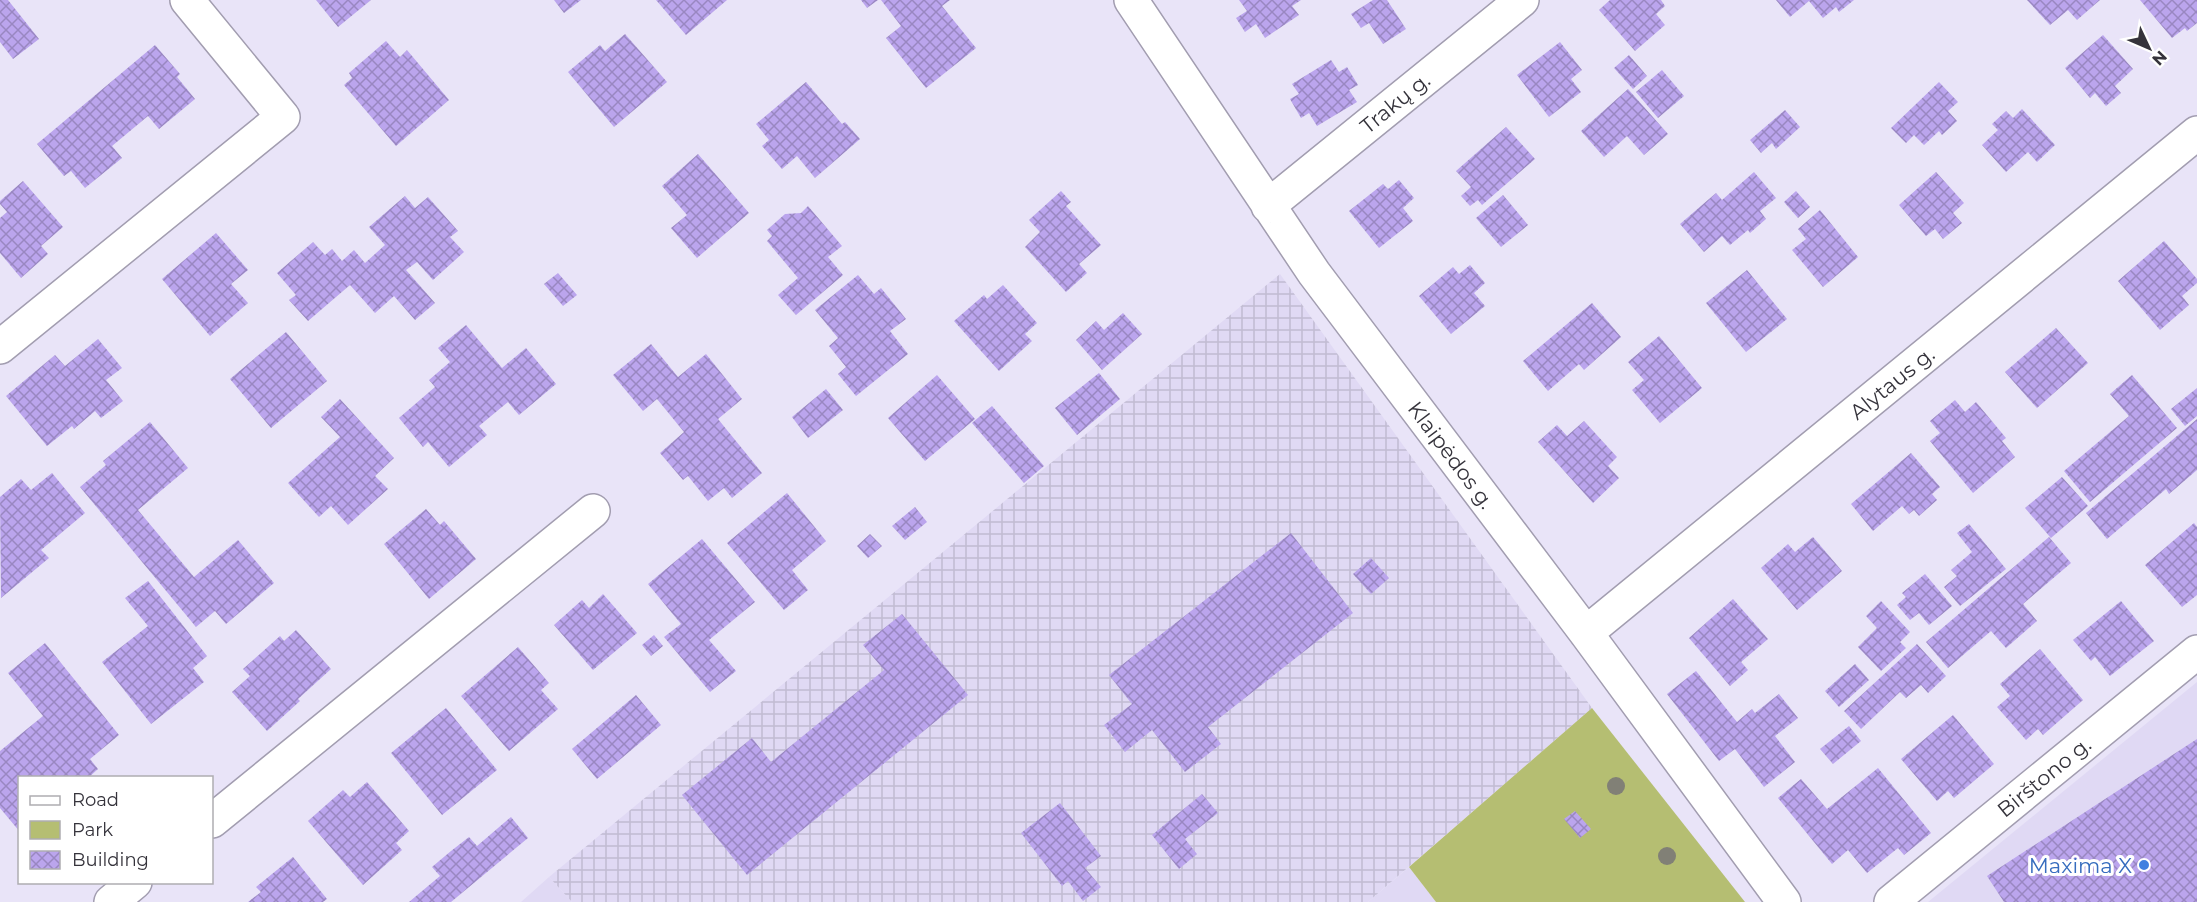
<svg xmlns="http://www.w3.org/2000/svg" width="2197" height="902" viewBox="0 0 2197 902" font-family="Montserrat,sans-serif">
<defs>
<pattern id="industrial-grid" width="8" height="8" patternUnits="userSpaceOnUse" patternTransform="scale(1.5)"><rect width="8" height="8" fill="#e0d9f4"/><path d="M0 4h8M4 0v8" fill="none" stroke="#c1bbd2"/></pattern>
<pattern id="building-cross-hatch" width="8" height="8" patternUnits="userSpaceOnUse" patternTransform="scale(1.5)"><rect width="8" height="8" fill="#bba5ed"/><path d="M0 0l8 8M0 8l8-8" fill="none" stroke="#9987c1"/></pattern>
</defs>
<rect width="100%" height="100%" fill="#e9e4f8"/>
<!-- built -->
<path fill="#e0d9f4" d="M2197,682V902H1928Z
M1409,867L1436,902H1368Z
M549,877L572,902H521Z"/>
<!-- industrial -->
<path fill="url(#industrial-grid)" d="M1280,274L1592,708L1368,902H572L549,877Z"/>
<!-- green -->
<path fill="#b5be72" d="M1592,708L1745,902H1436L1409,867Z"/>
<!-- building -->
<path fill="url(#building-cross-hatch)" d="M0,0H8L39,39L13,59L0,42Z
M316,0H371L338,27Z
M554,0H581L564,13Z
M656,0H727L686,35Z
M861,0H878L867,8Z
M881,0H950L942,6L976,48L926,88L886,38L901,26Z
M1239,0H1301L1292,6L1299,15L1265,38L1256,24L1245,32L1236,18L1247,11Z
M1373,0H1387L1406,29L1383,44L1369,23L1361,28L1351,14Z
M1610,0H1661L1665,6L1656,14L1665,25L1635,51L1599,10Z
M1776,0H1854L1839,12L1836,7L1823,18L1809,1L1790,17Z
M2027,0H2100L2077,20L2068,10L2050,25Z
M2140,0H2197V23L2187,31L2185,28L2172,38Z
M625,34L667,82L614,127L568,72L600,45L605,51Z
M2103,35L2133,69L2115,86L2121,93L2106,106L2095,93L2090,98L2065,68Z
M386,41L400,57L407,50L449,100L396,146L344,85L352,78L349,73Z
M1560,42L1582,70L1571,79L1581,92L1549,117L1517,75Z
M155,45L180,74L177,77L195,99L159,129L148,116L112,146L122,158L85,188L71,171L64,176L37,144Z
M1629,55L1647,76L1633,89L1614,68Z
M1331,60L1339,72L1347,67L1358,85L1349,90L1357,102L1317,126L1309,113L1301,118L1290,99L1299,94L1292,84Z
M1662,70L1684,96L1658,118L1636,92Z
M806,82L842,124L845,122L860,139L815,178L797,156L782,169L762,146L769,140L756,124Z
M1939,82L1958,102L1948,111L1957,121L1942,135L1939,131L1924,145L1914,135L1906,143L1891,128Z
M1628,89L1668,134L1644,155L1627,136L1604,157L1581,131Z
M2022,109L2055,145L2037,162L2028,152L2006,172L1982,145L1998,130L1992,124L2006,111L2013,118Z
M1785,110L1800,127L1776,149L1772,143L1761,153L1750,140Z
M1506,127L1535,159L1482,205L1478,200L1470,206L1461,196L1471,187L1456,171Z
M698,154L749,213L697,258L671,228L687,215L662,186Z
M1754,172L1776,198L1760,211L1766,219L1750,233L1748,230L1730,245L1722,236L1704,252L1680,224L1716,193L1722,200Z
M1936,172L1964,203L1953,213L1962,223L1943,239L1935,229L1926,236L1899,205Z
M1399,180L1414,198L1403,208L1413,221L1379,248L1349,211L1383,184L1388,189Z
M23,181L63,227L41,246L48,254L21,278L0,253V218L7,212L0,204V201Z
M1061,191L1071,202L1066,206L1101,245L1079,264L1087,273L1066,292L1025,247L1040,232L1029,220Z
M1796,191L1810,207L1798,218L1784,202Z
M1503,195L1528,225L1501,247L1476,218Z
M405,196L415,208L428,197L458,231L450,237L464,252L433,280L417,262L406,270L435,303L415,320L394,296L375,313L350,285L308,321L289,300L296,295L277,273L313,242L325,255L332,249L342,261L354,250L365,263L385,245L369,227Z
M808,206L842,246L828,257L843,275L796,315L778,295L798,278L767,241L772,236L767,230L785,214L801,213Z
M1820,210L1858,257L1823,287L1792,250L1806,239L1798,229Z
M216,233L248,270L231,284L248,303L210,336L162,279Z
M2164,241L2197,279V283L2182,296L2189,305L2160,330L2118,281Z
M1470,265L1485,283L1474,293L1485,306L1451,334L1419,296L1453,267L1459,274Z
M1747,270L1787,319L1746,352L1706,303Z
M558,273L577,295L563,306L544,284Z
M858,275L874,294L881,288L906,319L890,331L908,354L856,396L838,374L846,367L829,346L838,338L815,310Z
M1003,285L1037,323L1025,334L1032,341L999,371L954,321L984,295L987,299Z
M1592,303L1621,337L1584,370L1579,364L1548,391L1523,361Z
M1123,313L1142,334L1102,370L1076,340L1096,321L1104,330Z
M466,325L502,368L526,348L556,384L519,415L508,402L479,426L487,435L449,467L428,442L423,447L399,418L435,387L429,380L450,362L438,348Z
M2056,328L2088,363L2037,408L2005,372Z
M286,332L327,381L271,428L230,379Z
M1659,336L1702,388L1660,423L1632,390L1644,380L1628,362Z
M98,339L122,368L106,380L123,401L101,418L95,411L74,429L72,426L47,446L6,396L55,355L65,366Z
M651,344L678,377L706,354L742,399L718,419L762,473L732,498L724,488L708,501L688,476L683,480L660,453L684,432L657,399L643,411L613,375Z
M1099,373L1120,399L1077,435L1055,408Z
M937,375L975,419L925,461L888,418Z
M2132,375L2177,428L2090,502L2064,471L2129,416L2110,394Z
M2197,388V416L2185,426L2171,409Z
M826,389L843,410L808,438L792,417Z
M340,399L394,458L375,476L388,489L348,525L331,506L319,517L288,483L340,437L321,417Z
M1955,400L1965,412L1976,402L2006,438L2002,441L2015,457L1973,493L1930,441L1940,433L1930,421Z
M992,406L1044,466L1024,483L972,423Z
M2197,419V470L2169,494L2166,489L2107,539L2086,513Z
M1584,421L1617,457L1608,466L1619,478L1593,503L1538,442L1557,425L1567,436Z
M150,422L188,468L138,510L194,577L238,540L274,583L226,624L215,611L196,627L80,487L106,465L103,461Z
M1911,453L1940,487L1932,494L1937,500L1919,516L1914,510L1909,514L1902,506L1873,531L1851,504Z
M52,473L85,513L41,550L49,558L1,598L0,497L21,479L31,490Z
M2062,477L2088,506L2051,538L2025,508Z
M787,493L826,541L792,570L808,590L784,610L727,543Z
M915,507L927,522L905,540L892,526Z
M426,509L440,525L444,521L476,559L429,599L384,544Z
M2194,523L2197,527V595L2182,607L2145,565Z
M1969,524L2006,569L1960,606L1944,587L1957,576L1951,570L1972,552L1957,533Z
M1291,533L1353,613L1208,727L1221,744L1185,772L1152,730L1125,752L1104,725L1132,704L1109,675Z
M870,534L882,546L868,558L857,546Z
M1813,537L1842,571L1797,610L1761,568L1788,544L1795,552Z
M2049,537L2071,563L2023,604L2037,621L2006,648L1991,631L1948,668L1926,642Z
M702,539L755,602L709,640L736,671L710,692L664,637L681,624L648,584Z
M1371,558L1389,578L1371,594L1353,574Z
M1925,574L1952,606L1929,625L1919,613L1910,620L1897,605L1906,597L1902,593Z
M148,581L207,656L193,668L204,682L151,724L102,662L148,626L125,598Z
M603,594L637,633L593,670L554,625L582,600L589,608Z
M1733,599L1768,639L1741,662L1748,670L1730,686L1689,638Z
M1881,601L1910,632L1900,642L1906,648L1881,671L1858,647L1877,628L1866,616Z
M2121,601L2154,641L2110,676L2095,657L2091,661L2073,640Z
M902,614L968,695L747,875L682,795L752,738L771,762L884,670L863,645Z
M296,630L331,669L298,699L300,701L267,731L232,692L250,676L243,669L280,636L284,641Z
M654,635L663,646L651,656L642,645Z
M45,643L119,735L90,759L98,769L88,778H20V832L0,808V751L43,716L8,673Z
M1917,644L1946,676L1928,693L1921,685L1906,698L1900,692L1861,729L1844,711Z
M518,647L549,683L541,690L558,709L509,751L461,696Z
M2040,649L2083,700L2043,735L2038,729L2026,740L1997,707L2010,696L2000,684Z
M1855,664L1869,680L1839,707L1825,691Z
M1696,671L1737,722L1752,709L1755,713L1779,694L1798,718L1775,736L1795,762L1764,787L1735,749L1719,761L1667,694Z
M636,695L661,725L597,779L572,749Z
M446,708L497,770L442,815L391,753Z
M1953,715L1994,764L1954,798L1948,791L1937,801L1901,759Z
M1849,726L1861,741L1833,764L1820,749Z
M2197,739V902H2004L1987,876Z
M1878,768L1931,833L1904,855L1898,848L1867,873L1848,850L1832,864L1778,798L1801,779L1827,809Z
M367,782L409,831L396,843L402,850L363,885L308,821L343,790L350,797Z
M1202,794L1218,813L1185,839L1197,854L1179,869L1152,835Z
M1060,803L1101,856L1085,868L1101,887L1083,901L1068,881L1062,886L1021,833Z
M1575,811L1591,829L1580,838L1564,819Z
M511,817L528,838L451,902H409L440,876L432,867L451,851L469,837L477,846Z
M293,857L327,899L323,902H248L261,892L256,887Z"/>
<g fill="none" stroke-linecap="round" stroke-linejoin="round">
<!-- minor casing -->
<g stroke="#a29db0" stroke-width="36">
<path id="minor" d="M1131,0L1314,273L1586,633L1784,902
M1268,206L1522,0
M0,347L283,117L187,0
M1586,633L2197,133
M212,821L593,511
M111,902L135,882
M1891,902L2197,652"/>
</g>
<!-- minor -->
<use href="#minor" stroke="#fff" stroke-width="33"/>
</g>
<!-- trees -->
<g fill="#818076">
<circle cx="1616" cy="786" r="9"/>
<circle cx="1667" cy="856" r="9"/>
</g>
<!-- markers -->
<circle fill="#3f7fe0" stroke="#fff" stroke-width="2" cx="2144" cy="865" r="6"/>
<g text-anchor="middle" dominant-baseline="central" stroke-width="6" stroke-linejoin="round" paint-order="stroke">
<!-- street labels -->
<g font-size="21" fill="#35333b" stroke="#fff">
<text transform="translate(1395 103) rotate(-39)">Trakų g.</text>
<text transform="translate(1892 383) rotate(-39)">Alytaus g.</text>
<text transform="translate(1451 455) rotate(53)">Klaipėdos g.</text>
<text transform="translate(2044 777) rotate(-39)">Birštono g.</text>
</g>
<!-- shop labels -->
<g font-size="21" fill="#366cbe" stroke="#fff" text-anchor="end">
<text x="2132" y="865">Maxima X</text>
</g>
</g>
<!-- legend -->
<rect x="18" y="776" width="195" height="108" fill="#ffffff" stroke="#aeadb1" stroke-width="1.5"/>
<rect x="30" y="796" width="30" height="9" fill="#ffffff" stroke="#aeadb1" stroke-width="1.5"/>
<text x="72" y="806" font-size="18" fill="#35333b">Road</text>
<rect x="30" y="821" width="30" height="18" fill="#b5be72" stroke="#aeadb1" stroke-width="1.5"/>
<text x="72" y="836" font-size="18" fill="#35333b">Park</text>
<rect x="30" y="851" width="30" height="18" fill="url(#building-cross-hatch)" stroke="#aeadb1" stroke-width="1.5"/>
<text x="72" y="866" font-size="18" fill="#35333b">Building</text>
<!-- north arrow -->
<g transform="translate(2149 48) rotate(134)" stroke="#ffffff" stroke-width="4.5" paint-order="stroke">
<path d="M0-4.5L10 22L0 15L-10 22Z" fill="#35333b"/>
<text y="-9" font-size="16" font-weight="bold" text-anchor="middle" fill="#35333b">N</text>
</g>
</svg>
